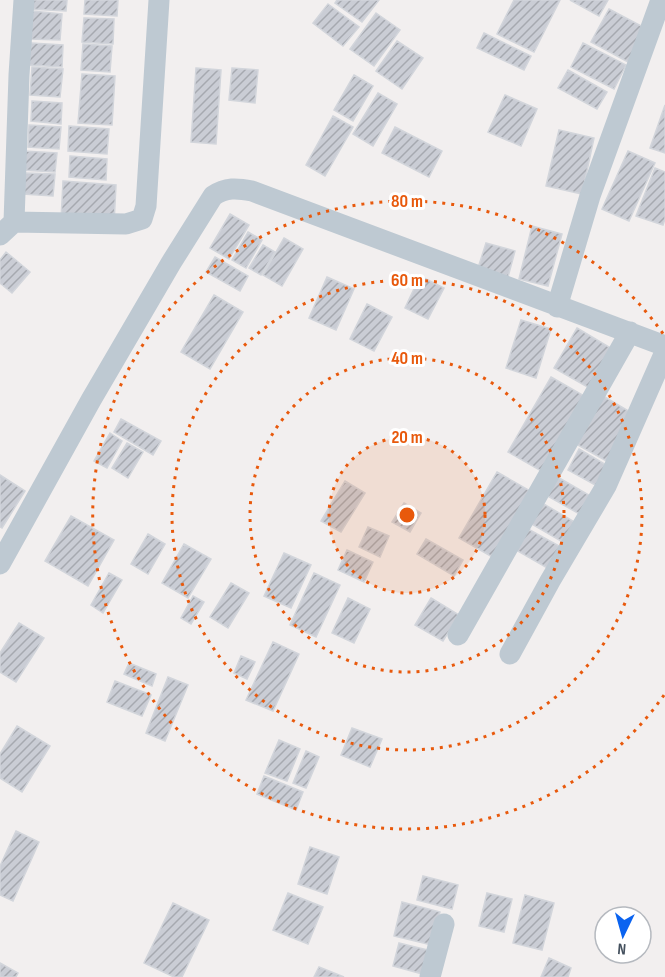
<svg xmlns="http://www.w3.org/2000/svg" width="665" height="977" viewBox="0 0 665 977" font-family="'Sofia Sans Condensed',sans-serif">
<defs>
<pattern id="building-hatch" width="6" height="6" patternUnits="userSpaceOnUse" patternTransform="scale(1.5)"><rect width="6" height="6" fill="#cacdd5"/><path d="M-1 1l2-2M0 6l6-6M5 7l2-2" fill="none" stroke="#a6a9b0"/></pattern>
</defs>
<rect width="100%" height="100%" fill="#f2efef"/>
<!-- building -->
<path fill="url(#building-hatch)" stroke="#d2d5db" stroke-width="1.5" d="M31,0H67L66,11L30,9Z
M85,0H118L117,16L84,14Z
M337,0H379L362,22L335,3Z
M514,0H560L534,52L497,34Z
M570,0H608L599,16Z
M328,4L359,27L343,46L313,23Z
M609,9L647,29L628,62L591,42Z
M32,11L62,14L60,40L30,39Z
M376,13L400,30L374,66L350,49Z
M84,18L114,19L113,44L82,42Z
M484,33L531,56L524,70L477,48Z
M397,41L423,58L402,89L376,71Z
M31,43L63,45L62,67L29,65Z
M583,43L626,65L614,89L571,67Z
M83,44L112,46L110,72L81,70Z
M32,67L63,69L60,97L30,95Z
M196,68L221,70L216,144L191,142Z
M232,68L258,70L255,103L229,100Z
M568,70L607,92L597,109L558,88Z
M82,74L115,76L112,125L78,123Z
M354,75L373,86L353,121L334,110Z
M378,93L397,104L373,146L353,134Z
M505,95L537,109L521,146L488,132Z
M32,101L62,103L61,124L31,121Z
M665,105V153L650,148Z
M333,116L353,127L325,176L306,165Z
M29,125L61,127L59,149L28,147Z
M69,126L109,129L107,154L68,151Z
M395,127L442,151L429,177L382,153Z
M559,130L594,138L582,194L546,186Z
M23,151L57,153L55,172L22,170Z
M628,151L655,163L629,221L602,209Z
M70,156L107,159L106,180L69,177Z
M655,168L665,172V219L663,225L636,216Z
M24,173L55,174L53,196L23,194Z
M63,181L116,185L114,224L61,220Z
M230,214L249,225L229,259L210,248Z
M532,226L562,234L548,286L519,279Z
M248,232L262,240L246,268L232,260Z
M284,238L303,249L282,286L263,275Z
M486,243L515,251L508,277L478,268Z
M263,245L275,252L261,275L249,268Z
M6,252L30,272L12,293L0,283V260Z
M215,257L248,276L240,291L206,272Z
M420,276L444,288L428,319L405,308Z
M327,277L354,289L336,330L309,318Z
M214,295L243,312L210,369L181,352Z
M367,304L392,317L374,351L350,339Z
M521,320L551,329L536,378L506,368Z
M577,328L614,350L591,389L554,368Z
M551,377L586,397L543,472L508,452Z
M603,396L637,416L610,463L576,444Z
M121,419L161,441L153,455L114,432Z
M110,433L122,441L107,468L94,461Z
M127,443L143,452L128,478L112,468Z
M579,449L608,466L597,486L568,470Z
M497,472L532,492L494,558L459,538Z
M0,475L25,491L2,528L0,527Z
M554,475L594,498L583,516L544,494Z
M345,481L365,493L341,532L321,521Z
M404,503L421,513L410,532L392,522Z
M542,503L578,524L566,544L530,523Z
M71,516L114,540L88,586L45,561Z
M368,527L389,536L380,557L359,547Z
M528,529L561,547L549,569L516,550Z
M148,534L165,544L148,574L131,564Z
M426,539L463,560L454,576L417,554Z
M184,544L211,559L188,598L162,583Z
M347,550L373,562L364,582L338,570Z
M284,553L311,565L291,608L264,596Z
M109,573L122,580L103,613L91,605Z
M314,573L340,585L316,637L290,625Z
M231,583L249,593L228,628L210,617Z
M193,596L204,602L191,624L181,618Z
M348,598L370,609L354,643L332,633Z
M431,598L459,615L443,641L415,625Z
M19,623L44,638L16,682L0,672V653Z
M273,642L299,654L273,711L246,700Z
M241,656L255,662L247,679L234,673Z
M129,663L156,674L152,686L124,674Z
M168,677L188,685L165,741L146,733Z
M115,681L151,695L142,716L107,702Z
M17,726L50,746L22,792L0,778V754Z
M352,728L382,739L370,767L341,755Z
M279,740L300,749L287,781L265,773Z
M306,751L319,757L306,788L293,783Z
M264,776L303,792L296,810L257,794Z
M16,831L39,842L13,901L0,895V866Z
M310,847L339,857L327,894L298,884Z
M423,876L458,885L452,909L417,900Z
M288,893L323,907L308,944L273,930Z
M487,893L512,899L504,932L479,926Z
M525,895L554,903L542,950L513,943Z
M402,902L440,912L432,945L394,936Z
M173,903L209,920L182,977H174L144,963Z
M399,943L432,951L426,975L393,966Z
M549,958L571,968L568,977H541Z
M0,963L18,973L16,977H0Z
M319,967L344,977H314Z"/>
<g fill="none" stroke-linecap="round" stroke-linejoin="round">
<!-- minor -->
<path stroke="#bec9d2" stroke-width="21" d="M14,222L19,75L24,0
M0,235L14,222L126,224L142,219L146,206L159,0
M557,307L590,196L661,0
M0,564L91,400L171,263L213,196C226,187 237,188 252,191L665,346
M458,635L630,332
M510,654L550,581L606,486L665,352
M430,977L444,924"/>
</g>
<!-- distance rings -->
<circle cx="407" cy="515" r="78" fill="#e8590c" fill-opacity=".12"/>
<g fill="none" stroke="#e8590c" stroke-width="3" stroke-dasharray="3 6">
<circle cx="407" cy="515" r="78"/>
<circle cx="407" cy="515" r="157"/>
<circle cx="407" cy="515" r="235"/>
<path d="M664 695A314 314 0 1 1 664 335"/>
</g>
<circle cx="407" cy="515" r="9" fill="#e8590c" stroke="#fff" stroke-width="3"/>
<g font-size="18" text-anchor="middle" font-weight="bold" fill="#e8590c" stroke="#fff" stroke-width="6" stroke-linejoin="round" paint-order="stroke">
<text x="407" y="207">80 m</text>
<text x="407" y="286">60 m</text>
<text x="407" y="364">40 m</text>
<text x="407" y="443">20 m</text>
</g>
<!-- north arrow -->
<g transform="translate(623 935) rotate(185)"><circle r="28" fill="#ffffff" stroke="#b5b9bf" stroke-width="1.5"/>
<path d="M0-4.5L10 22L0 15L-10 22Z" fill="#0a63f0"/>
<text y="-9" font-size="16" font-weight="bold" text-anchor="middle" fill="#45515e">N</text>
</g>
</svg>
